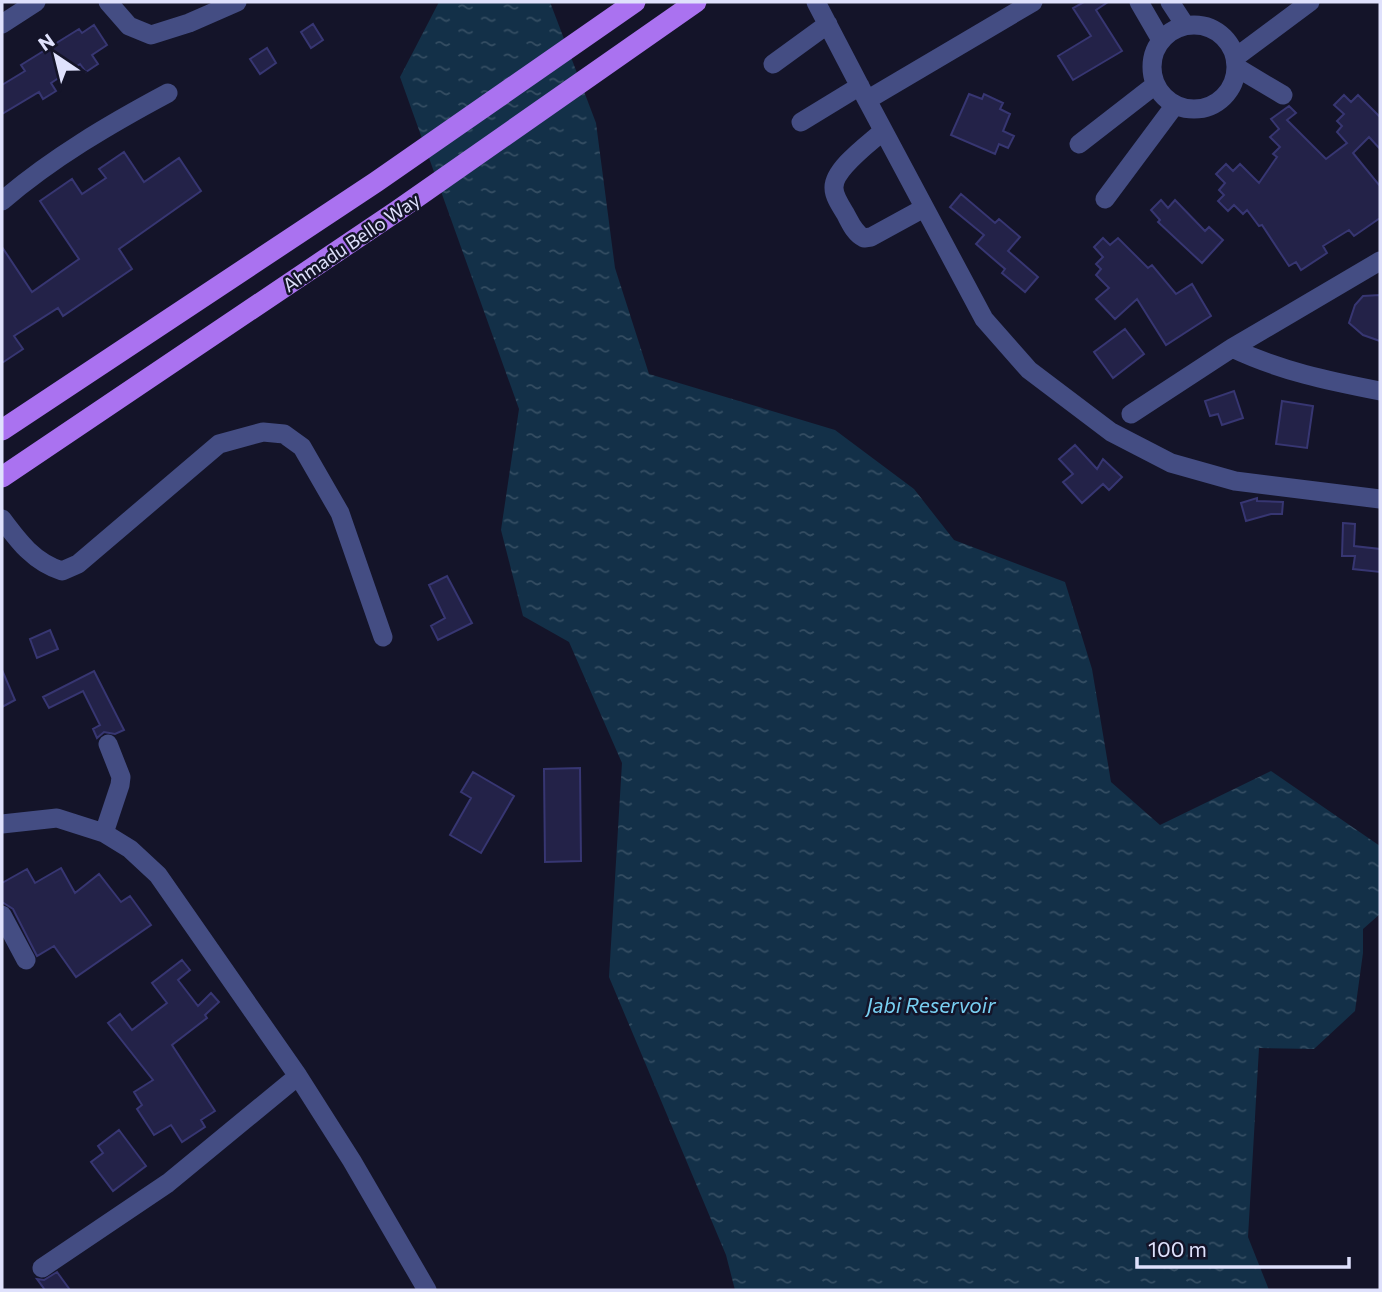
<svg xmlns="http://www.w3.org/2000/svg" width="1382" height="1292" viewBox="0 0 1382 1292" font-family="Commissioner,sans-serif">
<defs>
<pattern id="water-ripples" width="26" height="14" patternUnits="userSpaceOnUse" patternTransform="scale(1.75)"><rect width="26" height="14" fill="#133048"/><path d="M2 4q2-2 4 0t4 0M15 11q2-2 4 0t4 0" fill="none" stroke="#354e63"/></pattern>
</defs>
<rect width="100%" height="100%" fill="#141429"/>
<!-- water -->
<path fill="url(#water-ripples)" d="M439,2H550L596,123L615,268L649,374L835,430L914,489L954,540L1065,582L1092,669L1111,782L1160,825L1271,771L1380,846V914L1363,929V953L1355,1011L1314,1049L1259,1048L1248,1237L1269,1290H735L726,1255L609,977L622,763L569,642L523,616L501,530L519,409L400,77Z"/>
<!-- building -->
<path fill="#232248" stroke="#373672" stroke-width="2" d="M1084,2H1108L1096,10L1122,51L1073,80L1058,56L1091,36L1073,8Z
M313,24L323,40L311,48L301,32Z
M94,25L107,45L92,55L98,64L86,72L80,64L51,83L56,91L43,99L39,92L2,114V85L25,71L21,65L79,29L82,33Z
M267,48L276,63L260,74L250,59Z
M969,94L982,99L984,94L1003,103L1000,109L1010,114L1003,131L1014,136L1008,148L999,144L995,154L951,135Z
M1344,95L1351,102L1358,95L1380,117V149L1369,137L1353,153L1380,186V218L1354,236L1349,230L1323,246L1327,253L1301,270L1296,262L1289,266L1262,225L1259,226L1247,210L1243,214L1234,205L1228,211L1218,201L1224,195L1219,190L1225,183L1216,174L1226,164L1233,171L1240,164L1259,183L1277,157L1273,154L1280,147L1270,137L1279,129L1271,119L1289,106L1296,113L1287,120L1326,159L1347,143L1337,132L1342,126L1337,121L1344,114L1334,105Z
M124,152L144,182L179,158L201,191L119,249L132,269L63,316L58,308L14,336L23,349L2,363V247L32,292L79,259L40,201L72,179L82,194L106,178L99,169Z
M961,194L995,223L999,219L1020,237L1008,251L1038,277L1025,292L1002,273L1005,269L976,244L984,235L950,207Z
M1161,200L1168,208L1175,200L1205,231L1209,227L1223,240L1202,263L1158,222L1160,220L1151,210Z
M1103,238L1110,245L1118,238L1148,268L1152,265L1176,294L1192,284L1211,316L1166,345L1137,299L1115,319L1096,299L1109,288L1096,275L1101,269L1096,264L1103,257L1094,247Z
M1380,295V341L1363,335L1349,323L1355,305L1363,296Z
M1125,329L1144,354L1113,378L1094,352Z
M1234,391L1243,418L1222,425L1218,414L1210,416L1205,401Z
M1282,401L1313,406L1307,448L1276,444Z
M1075,445L1097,469L1103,459L1122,477L1109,490L1103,484L1082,503L1063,482L1073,474L1059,459Z
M1257,498V501L1283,502L1282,514H1271L1246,521L1241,503Z
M1343,523L1355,524L1354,546L1380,549V572L1353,569L1355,556H1342Z
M447,576L472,623L438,640L431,626L445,618L429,585Z
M50,630L58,649L37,658L30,639Z
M2,670L15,700L2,707Z
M94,671L124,730L115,734L104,732L97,738L93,729L100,725L83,691L49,708L43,697Z
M580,768L581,861L545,862L544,769Z
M473,772L514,796L481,853L450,835L471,798L461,792Z
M61,868L75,893L99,874L121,902L130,896L151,925L76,977L54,946L37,956L13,909L2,902V883L27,869L35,883Z
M182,960L190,970L178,980L198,1006L211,993L219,1002L205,1015L207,1018L172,1045L215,1111L201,1120L205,1127L182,1142L171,1125L154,1135L137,1109L142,1105L134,1092L153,1080L108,1023L120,1014L132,1030L167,1003L152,983Z
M119,1130L146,1166L113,1191L91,1162L103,1153L98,1146Z
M57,1272L70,1290H45L37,1279L44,1280Z"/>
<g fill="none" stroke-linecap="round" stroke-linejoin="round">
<!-- minor -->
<path stroke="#444d83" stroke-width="19" d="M108,2L129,26L151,35L189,23L237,2
M816,2L867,100L1033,2
M1139,2L1161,40
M1170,2L1185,25
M2,24L36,2
M1152 67a42 42 0 1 1 84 0a42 42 0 1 1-84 0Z
M1236,57L1310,2
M773,64L828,24
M1236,67L1283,95
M867,100L984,319L1029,370L1111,432L1171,463L1235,481L1380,499
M801,122L860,86
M883,131C870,143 833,169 834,188C834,196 840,205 845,213C850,222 854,233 864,238L871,237L924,208
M1079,144L1155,85
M1105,199L1175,105
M2,201C52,158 110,124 168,93
M1232,348C1280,371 1329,381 1380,391
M1131,414L1232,348L1380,261
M2,519C19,542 34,562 62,571L78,564L219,444L263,432L284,434L302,447L340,513L383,637
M2,824L57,818L104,833L130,849L158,875L298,1076L352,1161L427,1290
M104,833L120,785L121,777L108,744
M2,915L26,960
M42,1268L168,1183L298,1076"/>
<!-- major -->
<path stroke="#aa72f0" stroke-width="21" d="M2,430L376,182L635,2
M2,477L397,211L696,2"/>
</g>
<g text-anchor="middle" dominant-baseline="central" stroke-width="5" stroke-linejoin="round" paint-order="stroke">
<!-- street labels -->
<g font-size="19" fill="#dfe1fc" stroke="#141429">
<text transform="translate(351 242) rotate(-34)">Ahmadu Bello Way</text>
</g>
<!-- water labels -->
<g font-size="21" font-style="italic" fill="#78cff1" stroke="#141429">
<text x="931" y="1004">Jabi Reservoir</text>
</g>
</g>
<!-- border -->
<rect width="1382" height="1292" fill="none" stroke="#dfe1fc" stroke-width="7"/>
<!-- north arrow -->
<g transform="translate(56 56) rotate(325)" stroke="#141429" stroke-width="5" paint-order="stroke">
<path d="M0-5L12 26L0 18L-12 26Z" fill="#dfe1fc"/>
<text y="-10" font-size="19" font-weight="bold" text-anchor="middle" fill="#dfe1fc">N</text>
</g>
<!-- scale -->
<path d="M1137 1257v10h212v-10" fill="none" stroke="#dfe1fc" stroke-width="3.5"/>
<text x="1148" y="1257" font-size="21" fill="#dfe1fc" stroke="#141429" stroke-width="5" paint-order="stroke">100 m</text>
</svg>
